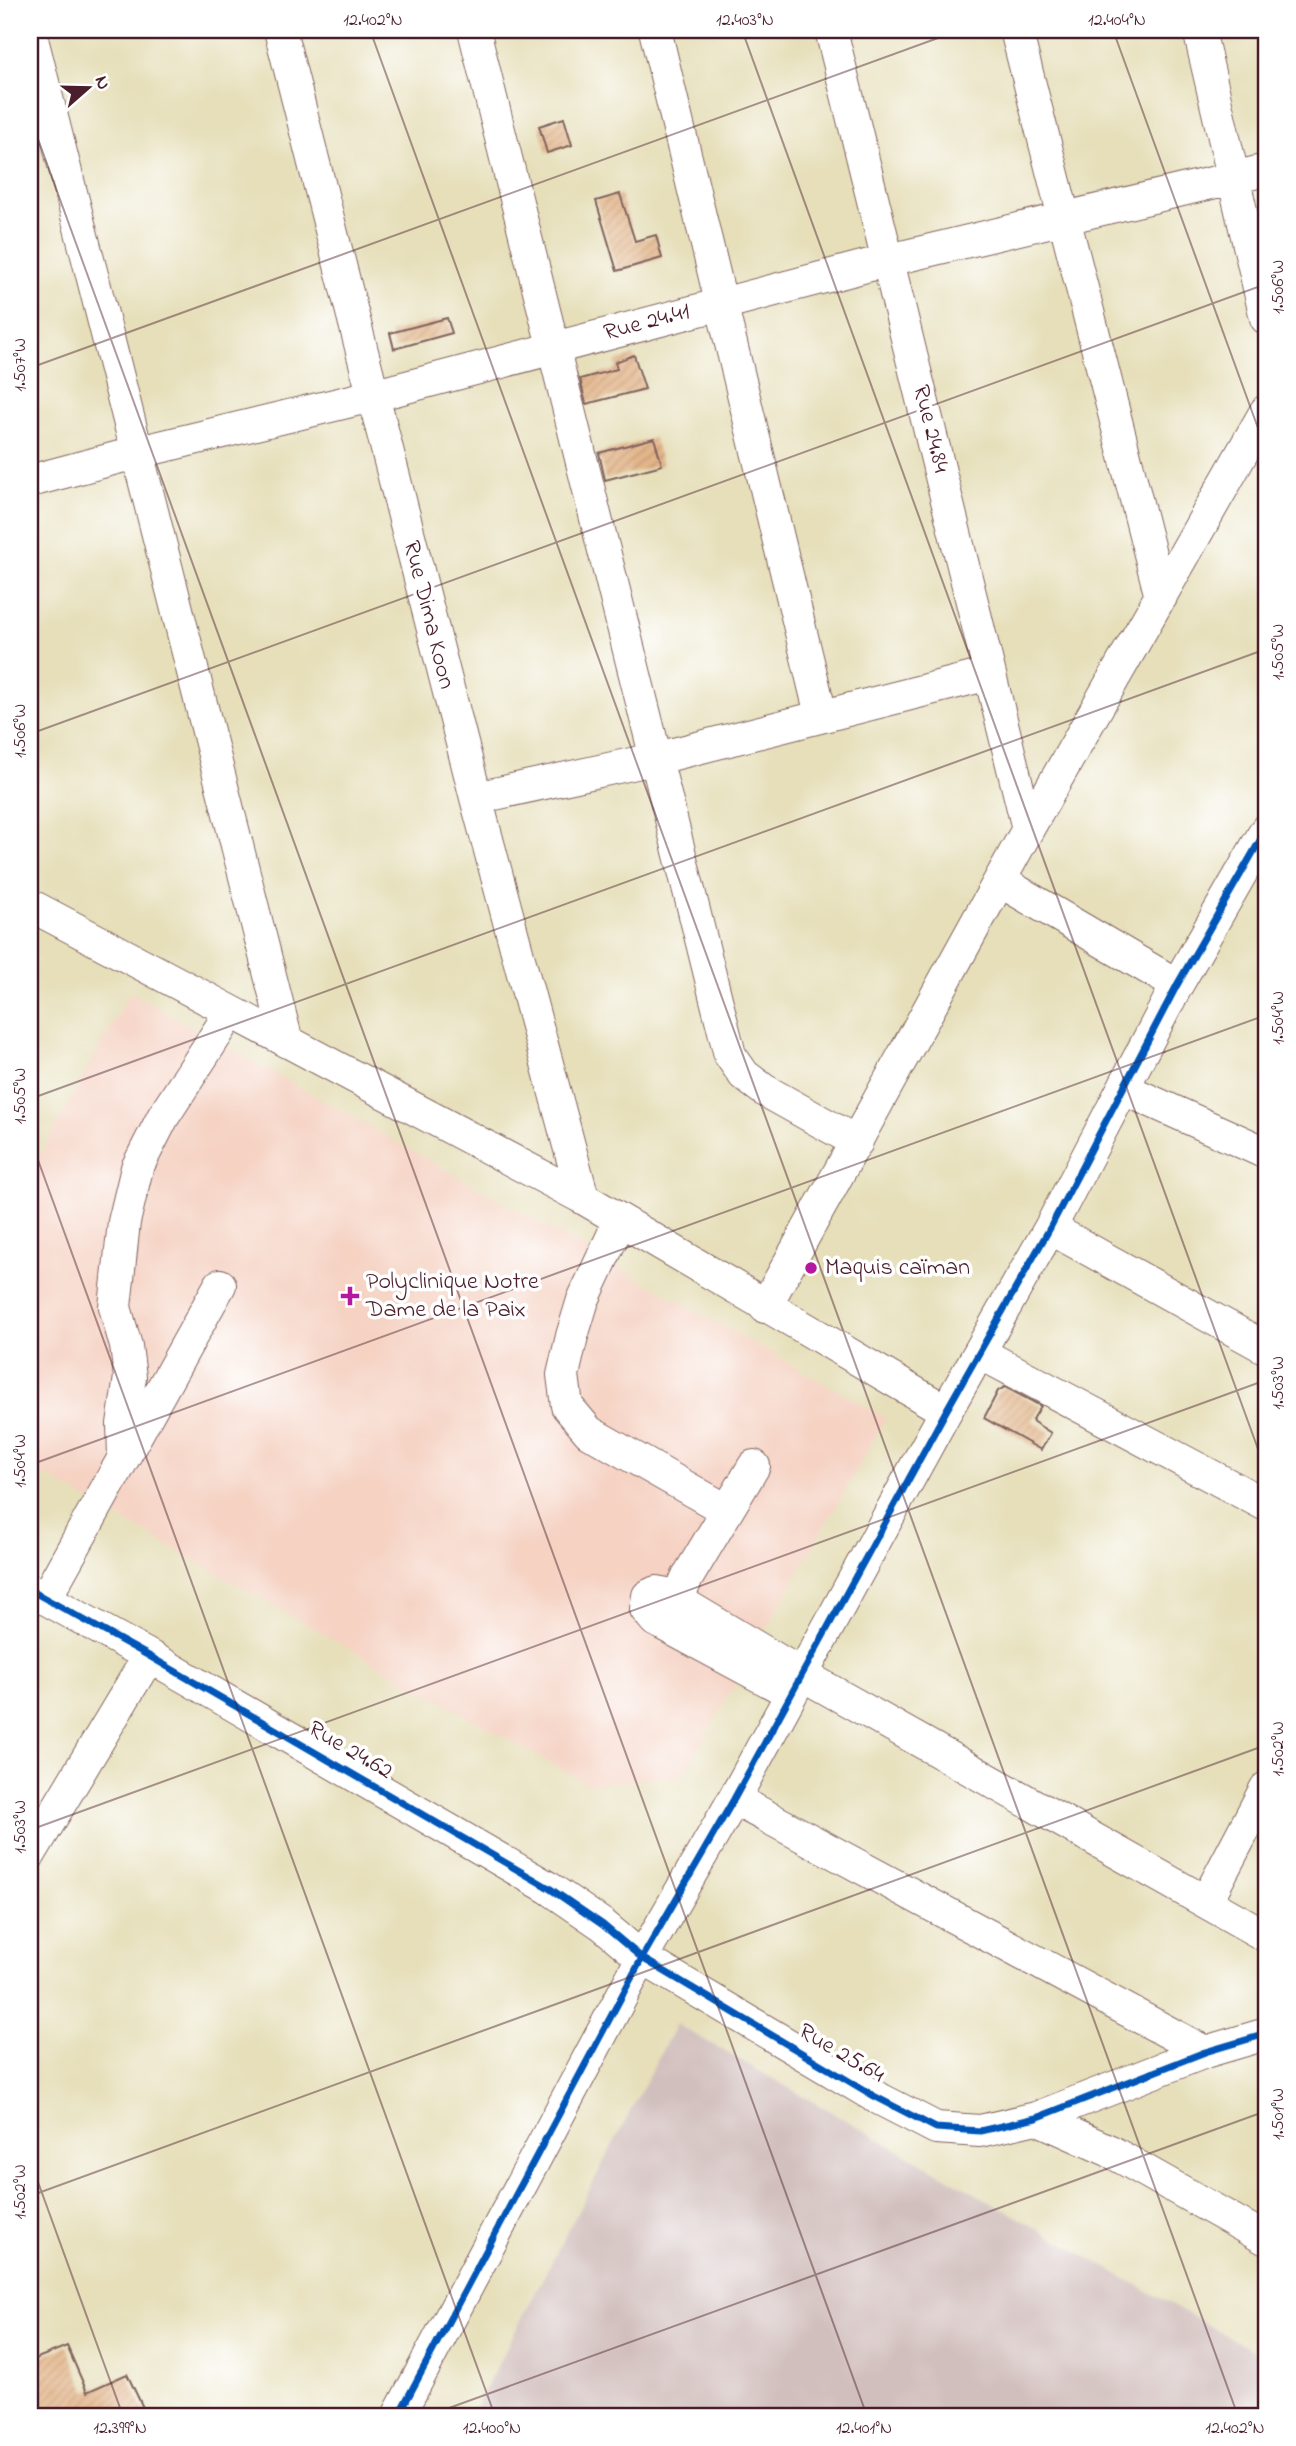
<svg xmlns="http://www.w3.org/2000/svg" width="1296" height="2446" viewBox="0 0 1296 2446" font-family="'Indie Flower',sans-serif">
<defs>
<pattern id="building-hatch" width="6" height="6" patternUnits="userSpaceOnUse" patternTransform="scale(1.75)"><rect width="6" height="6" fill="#e3b589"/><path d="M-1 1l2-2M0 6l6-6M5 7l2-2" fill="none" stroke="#c49b76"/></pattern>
</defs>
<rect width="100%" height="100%" fill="#fff"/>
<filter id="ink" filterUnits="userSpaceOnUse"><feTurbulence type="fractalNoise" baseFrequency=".0143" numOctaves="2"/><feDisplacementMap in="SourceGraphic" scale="14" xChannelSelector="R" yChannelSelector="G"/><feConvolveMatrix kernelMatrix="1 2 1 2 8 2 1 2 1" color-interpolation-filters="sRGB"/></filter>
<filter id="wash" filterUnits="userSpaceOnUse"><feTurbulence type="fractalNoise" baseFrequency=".00686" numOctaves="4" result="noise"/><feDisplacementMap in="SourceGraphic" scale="28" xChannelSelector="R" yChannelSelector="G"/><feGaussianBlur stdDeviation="1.57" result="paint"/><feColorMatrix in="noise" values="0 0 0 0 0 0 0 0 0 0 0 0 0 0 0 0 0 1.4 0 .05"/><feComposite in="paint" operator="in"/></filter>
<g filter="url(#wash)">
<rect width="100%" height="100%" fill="#e6dfba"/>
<!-- built -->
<path fill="#f5d2c2" d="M130,992L886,1418L683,1775L587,1784L30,1467V1174Z"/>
<!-- industrial -->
<path fill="#d1bfbd" d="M676,2024L1266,2358V2416H471Z"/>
<g id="blocks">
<!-- building -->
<path fill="url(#building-hatch)" d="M564,118L572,145L547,153L539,126Z
M620,194L635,241L656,235L662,258L617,271L596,201Z
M447,318L452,333L394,349L390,333Z
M634,355L645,389L586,404L580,379L617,369L615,362Z
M654,438L662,465L605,480L599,453Z
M1005,1387L1041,1406L1032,1421L1051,1433L1041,1450L984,1418L998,1391Z
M67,2346L87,2392L127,2374L147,2416H30V2361Z"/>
</g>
</g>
<g filter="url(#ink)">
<use href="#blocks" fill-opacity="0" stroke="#81625d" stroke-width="2"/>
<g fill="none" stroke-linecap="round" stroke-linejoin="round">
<!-- minor casing -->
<g stroke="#81625d" stroke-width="34">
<path id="minor" d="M280,30L476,798L583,1198
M474,30L730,1055L744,1075L764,1090L857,1142
M655,30L821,715
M831,30L1028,829
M1016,30L1161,597
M1199,30L1266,318
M30,31L287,1042
M30,481L135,453L372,396L889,260L1266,170
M476,798L654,759L989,674
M1000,881L1177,985
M30,905L583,1198L946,1411
M1124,1089L1266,1153
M620,1220L583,1300L572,1336L563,1375L567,1406L589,1432L726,1510
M1050,1228L1266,1348
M765,1307L1028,829L1266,411
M980,1353L1266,1505
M124,1457L123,1424L130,1377L126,1346L115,1307L124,1222L137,1168L163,1117L231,1012
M30,1590L149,1656L549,1888L603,1925L642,1958L874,2096L936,2128L980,2131L1036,2118L1205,2052L1266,2034
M45,1599L220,1285
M669,1619L687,1578L754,1466
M791,1693L655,1620L646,1609L648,1596L656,1592L667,1594L801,1674L1266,1936
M734,1799L1205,2052
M30,1854L149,1656
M1206,1902L1266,1788
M1036,2118L1110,2151L1266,2239
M398,2416L642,1958L734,1799L946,1411L1050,1228L1177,985L1266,830"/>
</g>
<!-- minor -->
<use href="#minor" stroke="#fff" stroke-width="32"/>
<!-- cycleway casing -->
<g stroke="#fff" stroke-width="11">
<path id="cycleway" d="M30,1590L149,1656L549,1888L603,1925L642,1958L874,2096L936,2128L980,2131L1036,2118L1205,2052L1266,2034
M398,2416L642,1958L734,1799L946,1411L1050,1228L1177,985L1266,830"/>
</g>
<!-- cycleway -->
<use href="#cycleway" stroke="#0057b8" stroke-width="7"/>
</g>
</g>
<!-- ticks -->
<path fill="none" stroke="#4a1f2b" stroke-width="2" stroke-opacity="0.45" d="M370,30L1238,2416M742,30L1266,1471M1113,30L1266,450M30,117L867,2416M30,368L960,30M30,734L1266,284M30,1099L1266,649M30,1138L495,2416M30,1465L1266,1015M30,1830L1266,1380M30,2160L123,2416M30,2196L1266,1745M427,2416L1266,2111"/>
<!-- markers -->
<g fill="#b5179e" stroke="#fff" stroke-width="2.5">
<circle cx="811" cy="1268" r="7"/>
<path d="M346.5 1285.5h7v7h7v7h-7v7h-7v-7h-7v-7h7z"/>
</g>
<g text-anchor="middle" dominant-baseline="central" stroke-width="7" stroke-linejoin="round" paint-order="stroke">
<!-- street labels -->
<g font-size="24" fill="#4a1f2b" stroke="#fff">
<text transform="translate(647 323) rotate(-15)">Rue 24.41</text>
<text transform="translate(930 429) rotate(76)">Rue 24.84</text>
<text transform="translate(428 615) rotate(76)">Rue Dima Koon</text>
<text transform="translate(350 1751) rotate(30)">Rue 24.62</text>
<text transform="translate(841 2054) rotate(30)">Rue 25.64</text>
</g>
<!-- poi labels -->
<g font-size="24" fill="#4a1f2b" stroke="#fff" text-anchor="start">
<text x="825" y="1268">Maquis caïman</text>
<text x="366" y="1282">Polyclinique Notre<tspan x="366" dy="28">Dame de la Paix</tspan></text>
</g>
</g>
<!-- margin -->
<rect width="1296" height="2446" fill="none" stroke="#fff" stroke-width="77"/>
<!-- north arrow -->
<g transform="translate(88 88) rotate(70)" stroke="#ffffff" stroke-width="5" paint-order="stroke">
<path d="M0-5L12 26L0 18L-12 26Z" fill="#4a1f2b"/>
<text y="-10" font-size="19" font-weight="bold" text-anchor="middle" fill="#4a1f2b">N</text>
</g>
<rect x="38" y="38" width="1220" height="2370" fill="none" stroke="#4a1f2b" stroke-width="2.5"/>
<g font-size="18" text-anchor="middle" fill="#4a1f2b">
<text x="373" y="25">12.402°N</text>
<text x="745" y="25">12.403°N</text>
<text x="1117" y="25">12.404°N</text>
<text transform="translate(1277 287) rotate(-90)" y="6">1.506°W</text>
<text transform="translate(19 365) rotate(-90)" y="6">1.507°W</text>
<text transform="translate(1277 652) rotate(-90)" y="6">1.505°W</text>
<text transform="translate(19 731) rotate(-90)" y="6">1.506°W</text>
<text transform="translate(1277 1018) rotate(-90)" y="6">1.504°W</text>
<text transform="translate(19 1096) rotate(-90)" y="6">1.505°W</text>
<text transform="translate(1277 1383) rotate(-90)" y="6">1.503°W</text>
<text transform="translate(19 1461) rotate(-90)" y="6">1.504°W</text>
<text transform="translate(1277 1749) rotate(-90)" y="6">1.502°W</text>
<text transform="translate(19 1827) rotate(-90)" y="6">1.503°W</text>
<text transform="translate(1277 2114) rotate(-90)" y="6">1.501°W</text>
<text transform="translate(19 2192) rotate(-90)" y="6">1.502°W</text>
<text x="120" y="2433">12.399°N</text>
<text x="492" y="2433">12.400°N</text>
<text x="864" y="2433">12.401°N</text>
<text x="1235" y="2433">12.402°N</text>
</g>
</svg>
